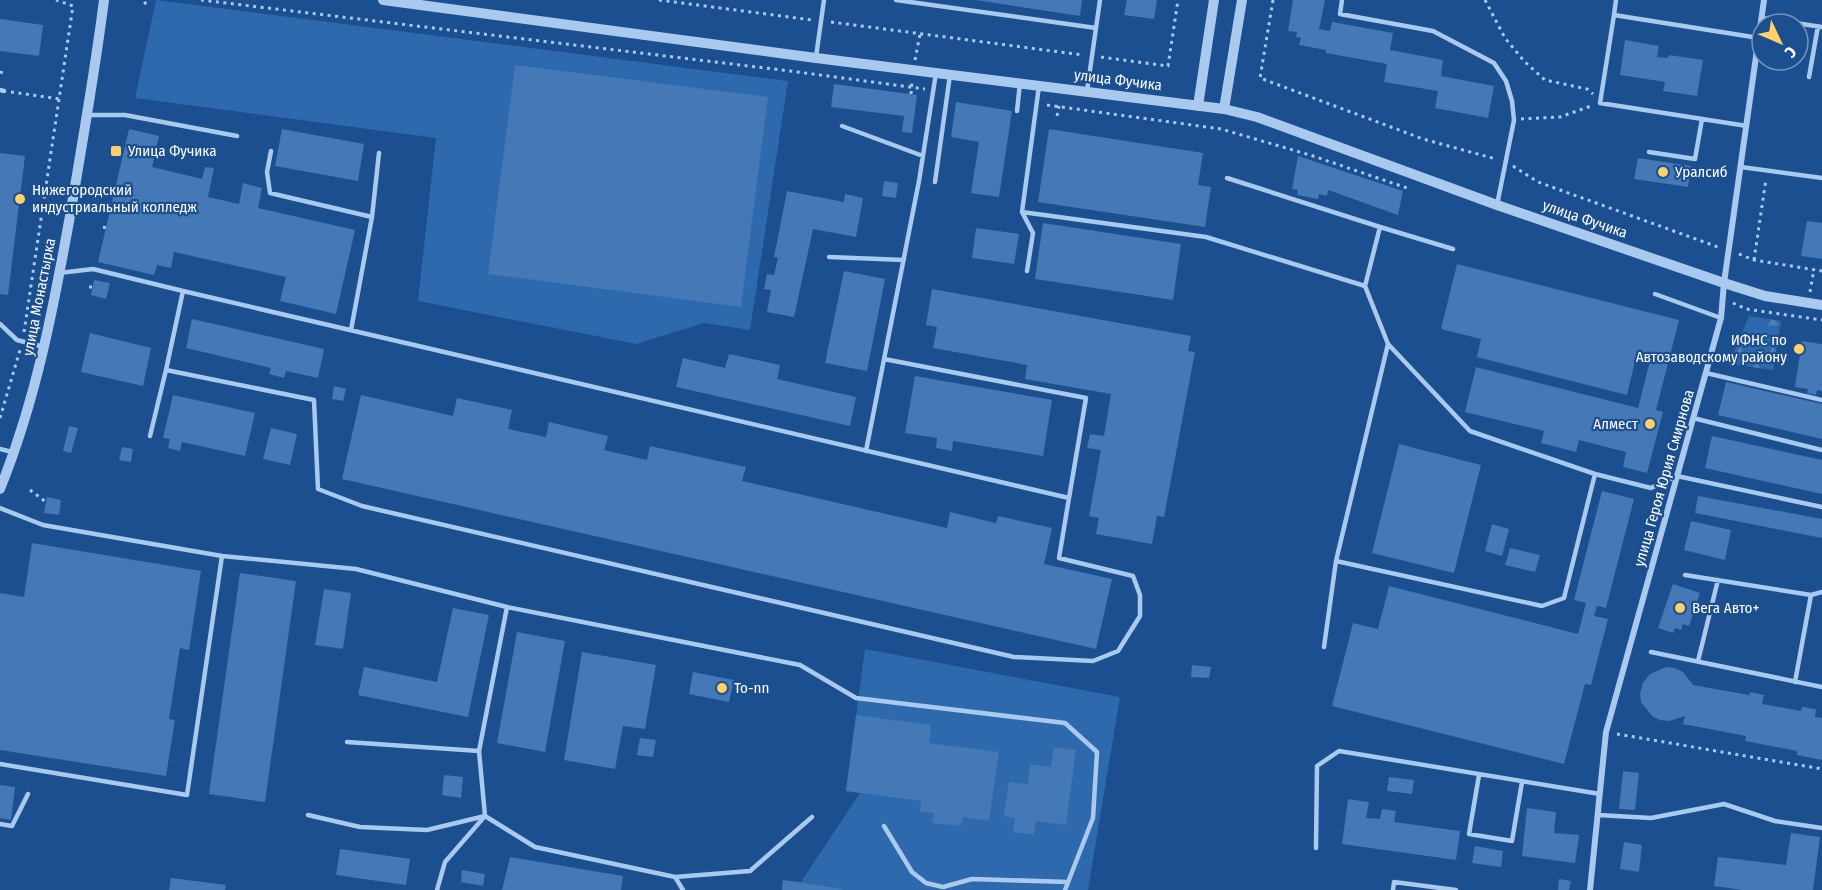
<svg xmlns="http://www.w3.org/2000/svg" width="1822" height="890" viewBox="0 0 1822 890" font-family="'Fira Sans Condensed',sans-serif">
<defs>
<pattern id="forest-firs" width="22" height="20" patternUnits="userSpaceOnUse" patternTransform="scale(1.5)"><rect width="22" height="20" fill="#2e69ad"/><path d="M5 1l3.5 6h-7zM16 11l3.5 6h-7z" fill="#4d80b9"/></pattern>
</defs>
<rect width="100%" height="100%" fill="#1b4f8f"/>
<!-- grass -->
<path fill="#2e69ad" d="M156,0L788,81L750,330L704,323L636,344L418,301L436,138L135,98Z
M865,649L1120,697L1088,890H782L783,880L801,882L860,793L846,791Z"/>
<!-- forest -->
<path fill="url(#forest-firs)" d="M1749,316L1781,321L1773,370L1729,364Z"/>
<!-- building -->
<path fill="#4478b7" d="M976,0H1082L1080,16Z
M1127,0H1157L1154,19L1124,15Z
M1293,0H1325L1319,29L1330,31L1332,22L1393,33L1390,50L1443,60L1441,76L1494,86L1488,118L1435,108L1438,91L1384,82L1387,64L1326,53V50L1299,45L1301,38L1296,37L1297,32L1288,31Z
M0,19L43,25L39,56L0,51Z
M1625,40L1659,46L1657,57L1668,58L1669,55L1703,60L1697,96L1663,91L1665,82L1620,75Z
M515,65L768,97L741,307L488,274Z
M834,84L917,95L912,133L902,132L904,116L831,107Z
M956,102L1012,111L999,197L971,193L979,142L951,137Z
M129,129L159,136L152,167L202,179L205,167L214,168L208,197L239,204L243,183L262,188L258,208L355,230L336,314L280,301L286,277L174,252L171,268L157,265L154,275L98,262Z
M282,129L364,144L358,181L275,166Z
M1049,129L1203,153L1198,185L1211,187L1205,227L1038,202Z
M0,153L25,156L8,295L0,294Z
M1298,156L1403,191L1398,215L1328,190L1327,196L1319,194L1318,199L1297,195L1298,190L1292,189Z
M1638,158L1691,166L1688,187L1634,179Z
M884,181L898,183L896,198L882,196Z
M787,191L844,202L845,194L863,198L856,237L813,229L794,317L767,312L771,290L764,289L767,274L774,275L778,258L774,257Z
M1807,221L1822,223V259L1801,256Z
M1043,223L1181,244L1173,300L1035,279Z
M976,228L1019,234L1014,264L972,258Z
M1457,264L1679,320L1656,410L1663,412L1647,473L1623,467L1626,452L1579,440L1576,452L1541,443L1544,431L1465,412L1476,367L1638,408L1651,357L1637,353L1627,395L1477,357L1481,339L1441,329Z
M844,271L885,279L867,371L825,363Z
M94,280L110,283L106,299L91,295Z
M932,289L1191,336L1188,351L1195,352L1164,517L1157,516L1152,544L1096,534L1099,518L1089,516L1101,450L1087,448L1090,434L1104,436L1111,394L1025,379L1027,365L933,348L937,327L926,325Z
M192,319L324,349L318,378L286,371L284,378L269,374L271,368L186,348Z
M90,333L151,348L143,386L81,372Z
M1802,341L1822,344V391L1817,390L1816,395L1807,393L1808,389L1795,387Z
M729,354L780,365L777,379L856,397L850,426L676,387L683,358L725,368Z
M915,376L1052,400L1043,456L953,441L952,451L936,448L937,438L905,433Z
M1726,382L1822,404V439L1718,415Z
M334,386L346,389L343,401L332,399Z
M173,395L255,413L245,456L182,442L180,451L168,448L170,439L163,438Z
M361,395L453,416L457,398L512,410L508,429L546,437L549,422L608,436L604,450L647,460L650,446L746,467L742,481L947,528L950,512L996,523L998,516L1052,528L1044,564L1112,579L1096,649L342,479Z
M69,426L78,428L71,453L63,451Z
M271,428L297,434L290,465L263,459Z
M1712,436L1822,460V494L1705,468Z
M1399,444L1481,465L1454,573L1372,553Z
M122,447L133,449L131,462L119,460Z
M1602,491L1634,499L1606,608L1597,606L1594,616L1608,619L1591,685L1585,684L1564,764L1332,706L1353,623L1378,629L1389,586L1578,634L1586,603L1574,600Z
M1698,496L1822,519V538L1695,513Z
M47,497L61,500L59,515L44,513Z
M1691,521L1731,530L1725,560L1684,550Z
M1492,524L1509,529L1502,556L1485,551Z
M32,543L201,571L189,650L180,648L169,719L175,720L166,776L0,750V593L24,597Z
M1510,548L1540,555L1535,572L1505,565Z
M240,573L296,581L265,802L209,794Z
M1673,584L1700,593L1689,626L1683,624L1681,630L1675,628L1673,633L1658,628Z
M324,589L351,593L343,649L315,645Z
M453,608L489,615L468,717L358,695L364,667L437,682Z
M517,632L565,641L545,752L497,743Z
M582,652L656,665L645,729L623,726L615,769L564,760Z
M1192,665L1211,667L1209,678L1191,677Z
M1666,667L1674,668L1683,672L1693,685L1749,695L1750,692L1764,695L1762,704L1801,711L1802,707L1816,709L1815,717L1822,718V760L1797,755V751L1745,741L1746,736L1683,724L1685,716L1669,721L1660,720L1652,716L1641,702L1640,693L1643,683L1650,674Z
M693,672L734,680L729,702L689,694Z
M856,715L931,725L929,743L999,752L989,821L963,817L961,826L932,823L934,813L920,812L921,801L846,791Z
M640,738L656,740L653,757L637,755Z
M1054,747L1076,750L1066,825L1036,821L1034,835L1013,832L1015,818L1004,816L1009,782L1028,784L1030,764L1051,767Z
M1623,771L1639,773L1635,810L1619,809Z
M444,775L463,777L461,798L442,795Z
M1389,777L1414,780L1412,794L1387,791Z
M0,785L15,787L11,820L0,818Z
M1348,799L1369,802L1366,818L1380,819L1382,809L1396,811L1394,822L1460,831L1456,860L1342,844Z
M1527,808L1556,812L1554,833L1579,835L1575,863L1522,856Z
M1791,833L1820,837L1813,890H1743L1714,886L1718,857L1786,865Z
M1624,842L1642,845L1639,872L1620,869Z
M1475,846L1503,851L1501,867L1472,863Z
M340,849L410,859L406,885L336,875Z
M510,857L623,876L621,890H502Z
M462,870L485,874L483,886L461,882Z
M171,878L226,885L225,890H169Z
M1559,879L1571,881L1569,890H1558Z
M783,880L842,889V890H782Z"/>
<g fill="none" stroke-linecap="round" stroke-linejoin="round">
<!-- path -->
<path stroke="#a9c9ee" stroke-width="3" stroke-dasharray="3 4.5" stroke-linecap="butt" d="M201,0L790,71L925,89
M659,0L812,20
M1273,0L1260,78L1423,139L1496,159
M1485,0L1505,38L1524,61L1545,80L1587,89L1593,94
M144,4L149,0
M831,22L1083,55
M1101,57L1168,66L1178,0
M915,60L920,34
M0,72L3,73
M11,92L60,99
M911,94L912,81
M1047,105L1221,129L1310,155L1407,188
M1057,116L1059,106
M1521,119L1560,117L1591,106
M1513,166L1538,182L1718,247
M103,227L106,228
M1739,254L1754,260L1822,271
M1754,260L1766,179
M89,287H93
M1810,292L1814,269
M1733,303L1746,309L1822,320
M24,332L73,6L56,0
M0,418L20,350
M30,490L46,502
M1617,734L1822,769"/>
<!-- service -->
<path stroke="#a9c9ee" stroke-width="4.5" d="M896,0L1096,28
M1342,0L1340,14L1433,31L1494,63L1506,81L1512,101L1514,120L1497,205
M1614,15L1616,0
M1762,18L1822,27
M816,57L824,0
M1809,77L1818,26
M0,90L4,91
M1087,91L1100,0
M1017,111L1020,83
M87,115H125L237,136
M842,126L923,156
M1747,126L1600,103L1614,15L1759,38
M271,151L267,172L270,193L372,217
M1649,152L1695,159L1702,119
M1741,167L1822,178
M1227,178L1380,227L1365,286
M935,182L950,75
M1022,212L1206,237L1365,286L1388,344L1470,431L1595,474L1651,488L1677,476L1822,507
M1380,227L1453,249
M829,257L904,260
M1027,271L1033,233L1022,212L1039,86
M59,273L93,269L183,291L166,370L314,400L318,489L362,506L1014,657L1093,661L1118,651L1140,616V595L1133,576L1059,558L1069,498L183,291
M1655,294L1721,318
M0,324L17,340L44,347
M351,330L372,217L379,153
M884,359L1086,398L1069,498
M1706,373L1822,400
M1693,418L1822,450
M150,436L166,370
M0,449L12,452
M866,451L919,181L936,73
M0,508L43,525L222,556L356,569L507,607L800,665L856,698L1065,723L1097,752L1093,818L1065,890
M1336,561L1388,344
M1685,575L1811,595
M507,607L479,751L485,816L535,847L675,877L750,871L812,817
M1324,647L1336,561L1542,606L1564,598L1595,474
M1651,652L1822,687
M1698,661L1718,580
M1795,682L1811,595L1822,592
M347,742L479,751
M0,764L187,795L222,556
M1479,775L1469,834L1512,841L1522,782
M308,815L360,827L427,830L485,816L445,862L437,890
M1598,815L1651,818L1724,804L1775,821L1822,828
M0,824L12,826L28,794
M884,826L912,872L926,883L943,887L972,879L1068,882
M1316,848L1317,766L1339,751L1600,794
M675,877L683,890
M1393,890L1394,882L1456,890"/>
<!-- minor -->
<path stroke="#a9c9ee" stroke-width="6" d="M1590,890L1606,732L1721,318L1724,283L1764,0"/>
<!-- tertiary -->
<path stroke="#a9c9ee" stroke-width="10" d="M383,0L816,58L1224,109L1257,117L1497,205L1724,283L1765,296L1822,305
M1198,106L1214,0
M1224,109L1242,0
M0,489C36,400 53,310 70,216C82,144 95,72 104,0"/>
</g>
<!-- markers -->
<g fill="#ffd166" stroke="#1b4f8f" stroke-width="2">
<rect x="110" y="145" width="12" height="12" rx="3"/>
<circle cx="1663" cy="172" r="6"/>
<circle cx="20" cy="199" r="6"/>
<circle cx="1799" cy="349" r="6"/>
<circle cx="1650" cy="424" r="6"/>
<circle cx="1680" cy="608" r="6"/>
<circle cx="722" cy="688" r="6"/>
</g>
<g text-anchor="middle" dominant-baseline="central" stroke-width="4.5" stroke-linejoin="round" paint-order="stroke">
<!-- street labels -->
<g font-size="15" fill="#fff" stroke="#1b4f8f">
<text transform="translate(1118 80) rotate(7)">улица Фучика</text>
<text transform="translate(1585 219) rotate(19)">улица Фучика</text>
<text transform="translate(39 297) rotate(-79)">улица Монастырка</text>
<text transform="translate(1664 478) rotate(-74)">улица Героя Юрия Смирнова</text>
</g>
<!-- poi labels -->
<g font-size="15" fill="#fff" stroke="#1b4f8f" text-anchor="start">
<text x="128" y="151">Улица Фучика</text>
<text x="1675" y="172">Уралсиб</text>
<text x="32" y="190">Нижегородский<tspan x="32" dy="17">индустриальный колледж</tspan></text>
<text x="1787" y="340" text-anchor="end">ИФНС по<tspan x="1787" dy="17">Автозаводскому району</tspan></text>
<text x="1638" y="424" text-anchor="end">Алмест</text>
<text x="1692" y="608">Вега Авто+</text>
<text x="734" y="688">To-nn</text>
</g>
</g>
<!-- north arrow -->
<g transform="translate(1780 42) rotate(134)"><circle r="28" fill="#1b4f8f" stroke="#7695bc" stroke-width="1.5"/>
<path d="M0-4.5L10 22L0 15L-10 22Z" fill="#ffd166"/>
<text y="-9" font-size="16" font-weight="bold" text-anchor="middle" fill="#ffffff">С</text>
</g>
</svg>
